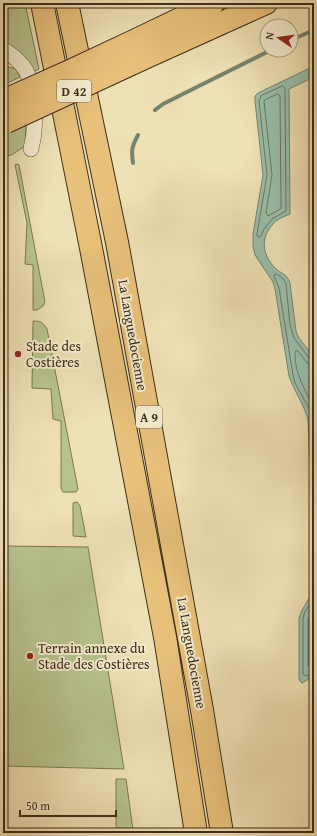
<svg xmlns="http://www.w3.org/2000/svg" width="317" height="836" viewBox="0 0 317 836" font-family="'Gentium Book Plus',serif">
<rect width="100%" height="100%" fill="#eee1b5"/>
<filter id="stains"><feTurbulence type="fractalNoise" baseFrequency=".005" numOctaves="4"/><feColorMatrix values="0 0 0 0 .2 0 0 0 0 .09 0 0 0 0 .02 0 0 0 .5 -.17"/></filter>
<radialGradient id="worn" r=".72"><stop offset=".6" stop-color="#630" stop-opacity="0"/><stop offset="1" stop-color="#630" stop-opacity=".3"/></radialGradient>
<!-- green -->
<path fill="#b7c38e" stroke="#7a7852" d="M3,3H25L39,69L33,72C24,63 8,50 4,38C1,31 3,11 3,3Z
M3,67C14,67 16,68 20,77L3,85Z
M26,122L25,146L13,154L3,158V133Z
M17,164L19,165L45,302L43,306L37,310H33V265L25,264L27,223L15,165Z
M33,321C40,321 43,322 47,329L78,489L76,492H63L61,488V421L53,419L51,389L32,388Z
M77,502L80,506L86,537L73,536V503Z
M3,546L88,547L124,769L3,766Z
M116,779H126L133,830L123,833L119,832L116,826Z"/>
<!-- water -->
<path fill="#99beab" stroke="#748470" d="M314,66V77L289,89L290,214C285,216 280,218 276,221C273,223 272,226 270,228C260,241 264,257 275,268C282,275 286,272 290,283L296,331C299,342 311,349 314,361V577L308,420C304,404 294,391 289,376L275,289L273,282L255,255L253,246V234L263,175L255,101V96L258,93Z
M314,585V676L302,683L299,680V618C302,607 312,597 314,585Z"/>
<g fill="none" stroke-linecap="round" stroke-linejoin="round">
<!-- shore -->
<path stroke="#6b7561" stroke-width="1" d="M283,86L285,88L286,211L272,219L264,229L261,236L259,237L257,236V234L267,175L259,101L261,96Z
M278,94L280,96L281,208L280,209L268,216L266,213L272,175L264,101L265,100Z
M314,360L309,358L294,338L290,325L286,284C284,279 280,275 275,274L274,276L279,288L293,375L295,383L310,410L312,419L314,470
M314,365L307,363L298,351H296L295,352C294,372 305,390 314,408
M314,597L304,614L303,619V674L306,676L314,673
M314,607L308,620V666L310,668H314"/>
<!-- stream -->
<path stroke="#748470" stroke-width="4" d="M291,40L314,30
M155,110L163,104L271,50
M133,163C131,150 132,146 138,135"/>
<!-- street casing -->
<g stroke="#69593e" stroke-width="16">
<path id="street" d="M3,49C9,53 17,59 22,65C35,80 36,112 34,131C34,137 32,143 31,149"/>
</g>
<!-- primary casing -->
<g stroke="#3d2c17" stroke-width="24">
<path id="primary" d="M138,39L213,3
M142,59L266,3"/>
</g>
<!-- highway casing -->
<g stroke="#3d2c17" stroke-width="24">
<path id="highway" d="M42,3L91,248L165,637L196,833
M67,3L117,242L202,710L222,833"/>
</g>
<!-- street -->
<use href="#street" stroke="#f4eccf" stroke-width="15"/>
<!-- primary -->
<use href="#primary" stroke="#e7c07a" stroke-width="22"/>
<!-- highway -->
<use href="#highway" stroke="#e7c07a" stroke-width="22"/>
<!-- primary-bridge casing -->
<g stroke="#3d2c17" stroke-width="24" stroke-linecap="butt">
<path id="primary-bridge" d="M3,101L70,71L138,39
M6,122L142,59"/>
</g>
<!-- primary-bridge -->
<use href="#primary-bridge" stroke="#e7c07a" stroke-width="22"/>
</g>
<!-- markers -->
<g fill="#8f2418" stroke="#f4eccf" stroke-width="1.5">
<circle cx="18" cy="354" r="4"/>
<circle cx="30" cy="656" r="4"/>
</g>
<g text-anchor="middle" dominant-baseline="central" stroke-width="4" stroke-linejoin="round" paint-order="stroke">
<!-- shield labels -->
<g fill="#f4eccf" stroke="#74664e" stroke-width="1">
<rect x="57" y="80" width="34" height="22" rx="3"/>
<rect x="136" y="406" width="26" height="22" rx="3"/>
</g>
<g font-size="13" font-weight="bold" fill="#3d2c17">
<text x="74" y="91">D 42</text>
<text x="149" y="417">A 9</text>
</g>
<!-- street labels -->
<g font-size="14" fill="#3d2c17" stroke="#f4eccf">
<text transform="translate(133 335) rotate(80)">La Languedocienne</text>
<text transform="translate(192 653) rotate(80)">La Languedocienne</text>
</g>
<!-- poi labels -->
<g font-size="14" fill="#3d2c17" stroke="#f4eccf" text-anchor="start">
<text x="26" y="346">Stade des<tspan x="26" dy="16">Costières</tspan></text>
<text x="38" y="648">Terrain annexe du<tspan x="38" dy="16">Stade des Costières</tspan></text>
</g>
</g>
<!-- margin -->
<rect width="317" height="836" fill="none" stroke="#eee1b5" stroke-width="16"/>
<rect x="4" y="4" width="309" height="828" fill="none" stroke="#3d2c17" stroke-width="2"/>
<rect x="8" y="8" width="301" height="820" fill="none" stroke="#3d2c17"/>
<!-- north arrow -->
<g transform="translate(279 38) rotate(283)"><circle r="19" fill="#f4eccf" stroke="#ab9f85"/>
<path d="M0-3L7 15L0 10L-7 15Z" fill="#8f2418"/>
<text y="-6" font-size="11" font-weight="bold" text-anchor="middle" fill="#3d2c17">N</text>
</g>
<!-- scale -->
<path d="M20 810v6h96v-6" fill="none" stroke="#3d2c17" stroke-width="2"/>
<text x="26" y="810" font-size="12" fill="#3d2c17" stroke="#f4eccf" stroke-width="3" paint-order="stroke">50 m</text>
<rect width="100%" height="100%" filter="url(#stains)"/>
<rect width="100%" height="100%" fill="url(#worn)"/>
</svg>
